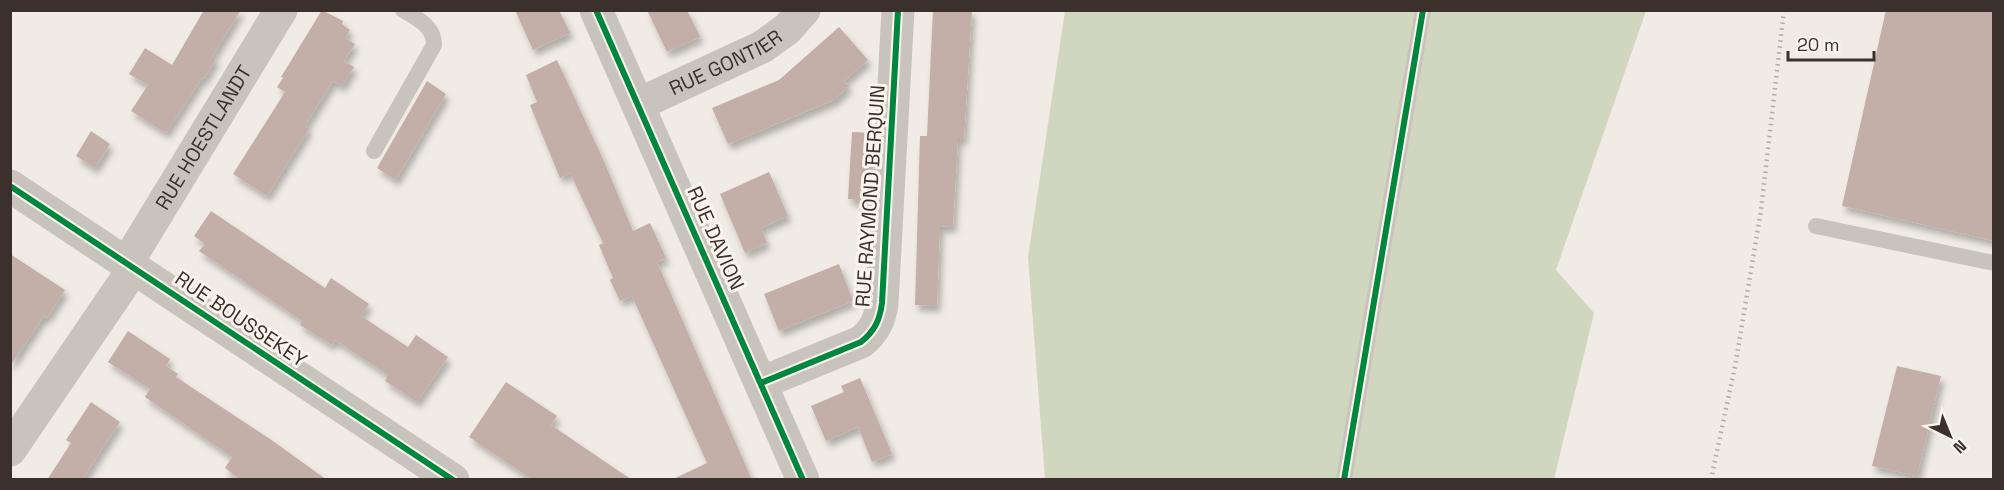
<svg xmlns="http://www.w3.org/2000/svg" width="2004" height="490" viewBox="0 0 2004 490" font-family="'Space Grotesk',sans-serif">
<defs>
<filter id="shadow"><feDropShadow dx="3.5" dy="6" stdDeviation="3" flood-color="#0004"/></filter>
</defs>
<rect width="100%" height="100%" fill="#f0ebe5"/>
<!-- green -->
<path fill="#d1d6bf" d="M1065,11H1646L1556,270L1594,313L1554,479H1045L1028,257Z"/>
<!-- building -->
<path fill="#c3afa7" filter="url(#shadow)" d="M204,10H241L212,57L216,59L204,79L202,78L166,133L131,111L148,85L129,74L145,48L172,65Z
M322,10L343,21L342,24L350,30L345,38L355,44L344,61L354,67L342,86L333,81L305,126L309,129L267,196L233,174L285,92L277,87L283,78L281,77Z
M515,10H559L570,33L533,50Z
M647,10H687L700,37L667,52Z
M933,10H972L964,139H958L953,227L940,226L937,306L915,305L920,136H927Z
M1886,10H1994V241L1842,206Z
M839,27L868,60L844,81L849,86L834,100L728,144L712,108L779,80Z
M557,60L603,159L633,231L650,223L666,258L657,262L752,480H671L707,463L632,296L620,301L610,280L613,278L599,245L603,243L570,173L560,178L530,105L537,102L526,75Z
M427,81L446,94L396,180L377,168Z
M91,131L110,144L95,168L76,156Z
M852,132L873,133L869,201L848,199Z
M769,172L788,216L761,228L767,243L745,253L720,194Z
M211,211L325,288L331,278L369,304L361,316L408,347L416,335L448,357L417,402L385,381L388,375L335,340L332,345L300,325L302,321L199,251L205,244L194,236Z
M10,254L65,290L47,318L44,316L10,366Z
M839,264L853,301L779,331L764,294Z
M128,331L170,359L166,366L178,374L176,377L270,439L327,480H241L225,468L232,457L145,397L150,389L108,362Z
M1897,366L1941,376L1917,476L1872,466Z
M860,378L892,454L872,462L858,427L826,441L811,406L844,392L841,386Z
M506,382L557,416L551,425L632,480H533L469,437Z
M91,402L120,422L82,480H47L71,443L66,440Z"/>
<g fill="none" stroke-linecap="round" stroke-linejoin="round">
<!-- service -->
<path stroke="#c9c3be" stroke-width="16" d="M374,151L434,45C434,26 418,19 403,10
M1816,226L1994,263
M1344,480L1423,10"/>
<!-- minor -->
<g stroke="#c9c3be" stroke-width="33">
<path d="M596,10L803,480"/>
<path id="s1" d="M639,104L762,47L787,29L804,10"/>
<path d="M10,186L453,480"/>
<path id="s2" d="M127,263L281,10"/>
<path d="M761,383L861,342C875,331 880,319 882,303L898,10"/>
<path d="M10,450L134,268"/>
</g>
<!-- rail -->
<path stroke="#b1aca8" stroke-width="4.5" stroke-dasharray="1.5 4.5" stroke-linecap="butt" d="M1711,480L1736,361L1761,210L1784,10"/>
<!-- cycleway casing -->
<g stroke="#fbf5ee" stroke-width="10">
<path id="cycleway" d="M596,10L803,480
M10,186L453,480
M761,383L861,342C875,331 880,319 882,303L898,10
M1344,480L1423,10"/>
</g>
<!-- cycleway -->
<use href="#cycleway" stroke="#00873e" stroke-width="6"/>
</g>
<g text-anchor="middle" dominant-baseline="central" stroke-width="6" stroke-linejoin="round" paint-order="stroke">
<!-- street labels -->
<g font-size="20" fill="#3b302b" stroke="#fbf5ee">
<text stroke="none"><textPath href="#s1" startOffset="96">RUE GONTIER</textPath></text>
<text stroke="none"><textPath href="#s2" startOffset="147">RUE HOESTLANDT</textPath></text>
<text transform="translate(870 196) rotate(-86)">RUE RAYMOND BERQUIN</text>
<text transform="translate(716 238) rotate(66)">RUE DAVION</text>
<text transform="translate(241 319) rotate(34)">RUE BOUSSEKEY</text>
</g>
</g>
<!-- border -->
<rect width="2004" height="490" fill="none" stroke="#3b302b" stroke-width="24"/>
<!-- north arrow -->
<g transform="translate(1950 436) rotate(137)" stroke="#fbf5ee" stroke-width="4.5" paint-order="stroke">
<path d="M0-4.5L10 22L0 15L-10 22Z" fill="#3b302b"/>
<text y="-9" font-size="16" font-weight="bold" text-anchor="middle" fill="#3b302b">N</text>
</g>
<!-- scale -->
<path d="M1788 51v9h86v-9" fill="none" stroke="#3b302b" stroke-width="3"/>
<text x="1797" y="51" font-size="18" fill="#3b302b" stroke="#fbf5ee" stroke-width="4.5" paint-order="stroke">20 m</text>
</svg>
